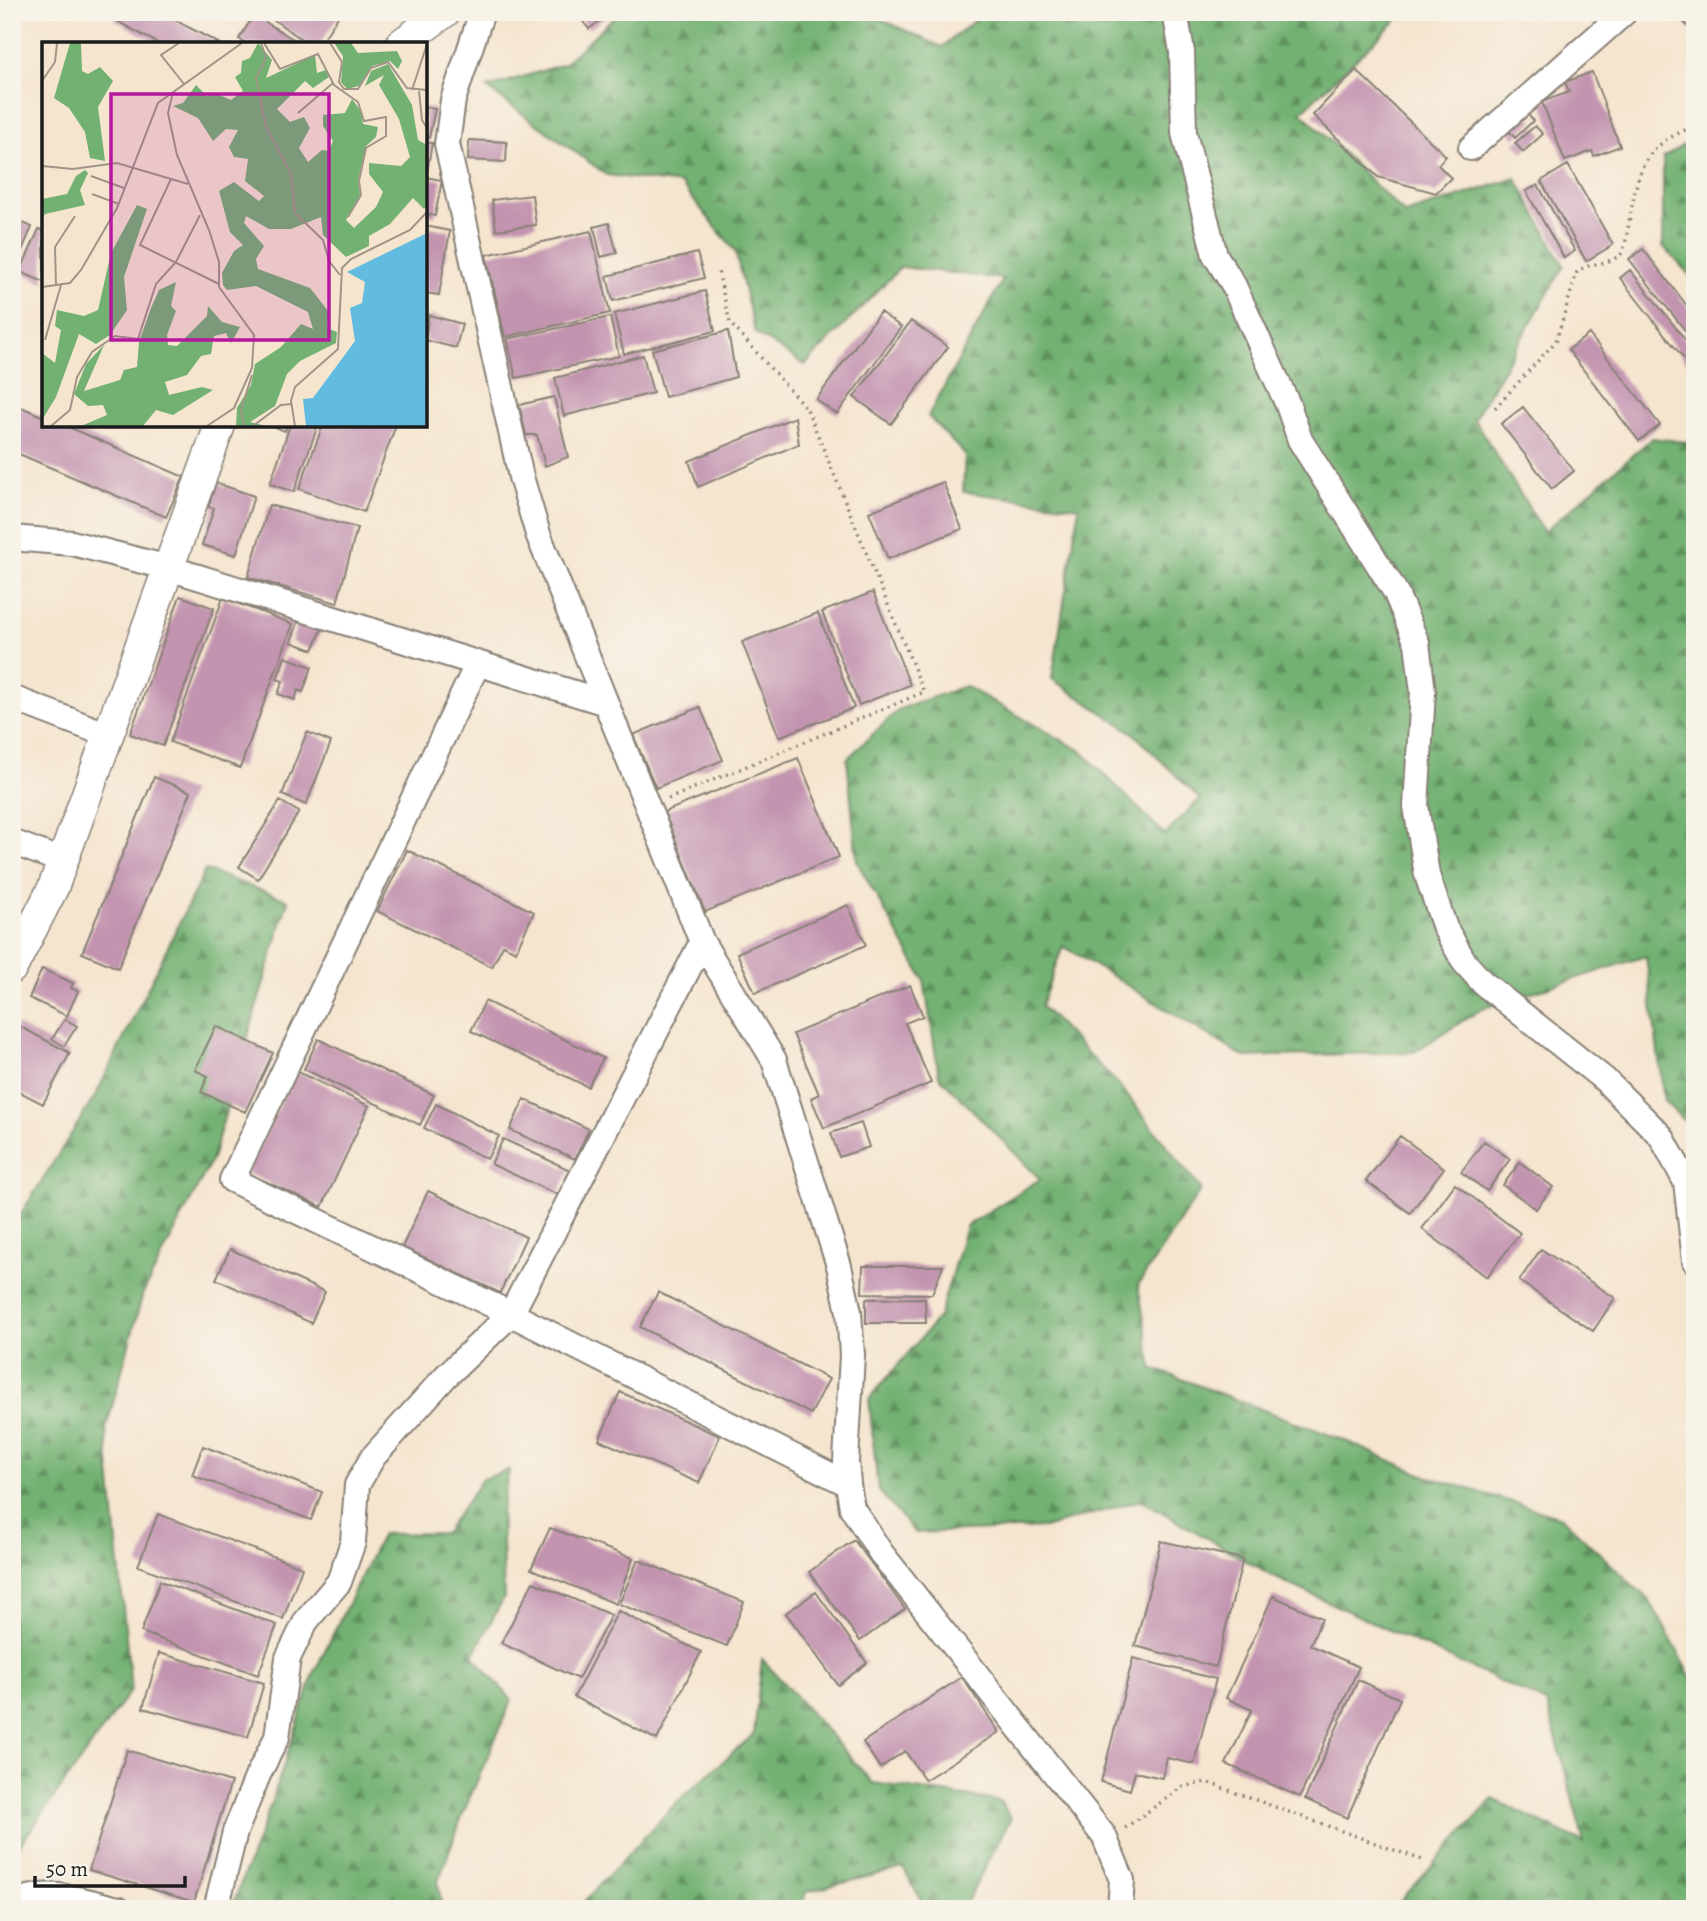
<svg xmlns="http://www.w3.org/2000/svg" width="1707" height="1921" viewBox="0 0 1707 1921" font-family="Alegreya,serif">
<defs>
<pattern id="forest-firs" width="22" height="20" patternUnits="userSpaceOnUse" patternTransform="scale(1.75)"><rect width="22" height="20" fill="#72b172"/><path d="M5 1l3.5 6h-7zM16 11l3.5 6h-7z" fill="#5d8f5d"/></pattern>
</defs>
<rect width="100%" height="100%" fill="#f7f3e8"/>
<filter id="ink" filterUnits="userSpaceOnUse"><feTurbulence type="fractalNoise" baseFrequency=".0143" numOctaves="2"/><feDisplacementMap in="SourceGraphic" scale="14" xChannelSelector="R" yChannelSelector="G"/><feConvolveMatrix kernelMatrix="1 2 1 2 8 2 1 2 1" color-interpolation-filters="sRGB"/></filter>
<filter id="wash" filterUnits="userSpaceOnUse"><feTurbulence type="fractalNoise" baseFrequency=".00686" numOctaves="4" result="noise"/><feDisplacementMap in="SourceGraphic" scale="28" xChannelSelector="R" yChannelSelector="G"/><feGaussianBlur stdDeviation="1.57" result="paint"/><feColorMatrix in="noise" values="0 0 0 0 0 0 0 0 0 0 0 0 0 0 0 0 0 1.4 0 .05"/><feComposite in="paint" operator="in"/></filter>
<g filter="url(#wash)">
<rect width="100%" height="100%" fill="#f5e5cf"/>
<!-- forest -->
<path fill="url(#forest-firs)" stroke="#476647" stroke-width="2" d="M619,12H865L942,47L985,12H1405L1301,112L1405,214L1516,178L1564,266L1474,419L1544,532L1652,438L1695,443V1132L1664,1101L1646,956L1483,1008L1414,1052L1244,1057L1063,946L1041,1006L1119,1085L1201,1189L1138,1285L1152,1368L1343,1440L1426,1476L1561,1517L1650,1601L1695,1683V1909H1393L1493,1799L1584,1843L1547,1703L1274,1577L1141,1500L1044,1528L915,1533L878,1490L869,1399L939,1317L966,1226L1040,1179L939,1076L924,980L857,862L847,759L899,709L965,686L1080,750L1165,835L1200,799L1133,733L1052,679L1079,507L963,492L965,455L928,416L1003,279L901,267L805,365L755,333L735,251L681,184L607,175L487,88L564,64Z
M1688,142L1695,143V281L1663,246V158Z
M205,870L288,900L212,1159L143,1293L106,1429L131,1690L12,1856V1228L97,1093Z
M509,1470L501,1512L504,1597L473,1656L512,1700L462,1816L438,1882L442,1909H231L272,1801L314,1673L382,1534L445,1533L482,1479Z
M762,1659L873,1783L1000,1801L1011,1818L963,1909H926L903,1868L806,1892L804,1909H577L677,1802L754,1734Z"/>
<g id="blocks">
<!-- building -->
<path fill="#c394b0" d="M119,12H160L220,44H159L115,20Z
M262,12H341L320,44H309Z
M575,12H602L605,17L589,29Z
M1675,12H1695V35Z
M254,15L301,44H247L239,39Z
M1356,70L1446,156L1438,165L1451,178L1436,193L1378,177L1313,115Z
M1592,72L1620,146L1594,156L1592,151L1565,161L1542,102L1569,92L1565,82Z
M425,107L435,109L429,138L425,137Z
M1527,113L1533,121L1515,138L1508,130Z
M1535,126L1543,134L1523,152L1515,143Z
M469,140L507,142L506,162L468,160Z
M425,142L432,143L427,172H425Z
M1568,165L1613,245L1586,261L1541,181Z
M425,177L442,180L435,216L425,214Z
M1538,185L1575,251L1564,258L1526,191Z
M532,195L536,225L496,230L492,200Z
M12,218L32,227L15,267L12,266Z
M609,223L617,253L601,257L594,227Z
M425,226L450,231L439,295L425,293Z
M39,229L44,231V282L20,272Z
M591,231L610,313L505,337L486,255Z
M1643,249L1695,316V343L1629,259Z
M697,253L704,278L613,301L607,276Z
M1630,270L1695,352V367L1692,369L1620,278Z
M705,291L715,331L624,354L614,314Z
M880,312L901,327L837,414L816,400Z
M429,315L462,324L456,348L425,340Z
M610,317L619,356L516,378L507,339Z
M911,321L948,347L891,424L854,397Z
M728,331L736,377L665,397L652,350Z
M1589,334L1660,425L1639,441L1568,350Z
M643,355L653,393L564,416L555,378Z
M554,397L568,457L545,466L537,435H526L519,405Z
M12,403L44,417V425H64L184,477L166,517L12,451Z
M1523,407L1574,471L1552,489L1501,424Z
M795,417L799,444L698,487L689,461Z
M270,425H287L285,431Z
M290,425H318L294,492L270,484Z
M323,425H396L364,512L299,489Z
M943,482L962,529L888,559L869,512Z
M216,483L254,496L236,555L202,545L214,508L208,507Z
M269,505L357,528L337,603L248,577Z
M873,592L910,685L859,705L822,612Z
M180,596L214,608L163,746L130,734Z
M223,598L293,624L240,768L170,742Z
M818,613L854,708L779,737L742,642Z
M299,620L322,629L313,650L291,642Z
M285,657L312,667L303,692L298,690L295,700L278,694L283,681L277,679Z
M700,707L723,760L656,788L633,735Z
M307,732L331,742L306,805L282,795Z
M798,758L839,857L705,912L664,812Z
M154,777L191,792L118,968L82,953Z
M280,801L299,812L258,879L239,867Z
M407,850L534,912L516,951L503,945L492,967L377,911Z
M848,905L866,945L755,993L737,953Z
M42,969L73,983L71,988L78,991L67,1016L29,998Z
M910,985L923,1016L905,1023L931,1083L824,1128L811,1098L819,1094L793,1034Z
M485,1001L603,1058L588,1087L471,1031Z
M65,1019L77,1026L64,1046L52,1039Z
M17,1025L70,1053L43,1104L12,1088V1035Z
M216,1026L273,1053L245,1112L201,1092L208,1076L195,1070Z
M318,1039L434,1095L420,1125L304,1069Z
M296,1071L369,1106L322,1207L247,1173Z
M524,1099L589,1129L575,1159L510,1130Z
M436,1104L499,1136L487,1159L424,1128Z
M861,1123L869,1147L839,1157L831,1133Z
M1400,1136L1444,1168L1410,1213L1366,1181Z
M503,1139L570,1170L558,1195L491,1164Z
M1484,1141L1510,1159L1487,1191L1461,1172Z
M1520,1162L1553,1187L1536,1209L1503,1185Z
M1455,1184L1520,1233L1487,1277L1422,1229Z
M428,1191L526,1237L500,1293L402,1247Z
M230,1249L325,1292L311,1323L216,1279Z
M1541,1249L1615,1298L1593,1331L1519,1281Z
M863,1266H943L932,1294L862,1293Z
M658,1292L829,1379L811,1414L640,1327Z
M925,1298L926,1323H866V1299Z
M620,1392L720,1436L699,1483L599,1440Z
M203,1446L322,1492L311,1520L192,1475Z
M158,1514L302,1567L283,1619L138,1566Z
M550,1528L633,1558L616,1604L531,1569Z
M854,1540L905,1609L860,1641L809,1572Z
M1161,1541L1243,1559L1216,1667L1135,1646Z
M638,1560L744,1602L727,1646L619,1604Z
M160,1581L277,1625L258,1675L141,1632Z
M533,1582L611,1615L578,1679L501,1643Z
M816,1592L867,1663L838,1685L786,1613Z
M1273,1596L1322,1618L1310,1645L1359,1667L1300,1797L1226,1764L1252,1710L1226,1698Z
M618,1611L701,1652L657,1740L574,1697Z
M159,1653L264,1683L248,1737L143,1708Z
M1133,1658L1216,1679L1194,1764L1167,1758L1162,1778L1135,1772L1130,1790L1101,1782Z
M962,1677L999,1732L925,1780L905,1751L880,1768L863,1742Z
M1358,1680L1400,1699L1347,1818L1305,1799Z
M127,1750L231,1782L194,1902L89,1870Z"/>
</g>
</g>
<g filter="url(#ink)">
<use href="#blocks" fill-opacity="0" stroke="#888076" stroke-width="2"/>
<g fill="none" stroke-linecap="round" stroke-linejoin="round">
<!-- minor casing -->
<g stroke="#888076" stroke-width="28">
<path id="minor" d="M482,12L453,100L447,144L521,477L538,534L702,942L774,1060L839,1266L849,1312L852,1355L846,1461L848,1484L852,1508L881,1553L1104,1836L1122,1880L1120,1909
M1175,12L1182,52L1184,133L1215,255L1233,284L1288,405L1300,440L1395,591L1417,643L1423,692L1416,806L1427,875L1445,928L1465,963L1483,983L1605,1080L1661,1136L1686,1182L1695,1261
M1471,148L1625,12
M12,538L72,543L169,568L603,702
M477,665L232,1180L511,1314L848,1484
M12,698L108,735
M12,842L62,861
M12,1904C48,1886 82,1901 119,1909
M216,1909L235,1832L258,1775L277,1737L288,1658L306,1621L339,1582L353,1542L357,1485L373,1457L446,1376L511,1314L702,942"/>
</g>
<!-- tertiary casing -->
<g stroke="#888076" stroke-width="33">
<path id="tertiary" d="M401,44L445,12
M12,968L53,888L220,425"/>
</g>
<!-- path -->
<path stroke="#888076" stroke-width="3.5" stroke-dasharray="2 5" stroke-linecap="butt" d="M1495,408L1556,341L1577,272C1590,261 1608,266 1621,254C1626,245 1627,233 1629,223C1639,169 1640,147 1695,126
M668,799L924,692L807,409L730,323L718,271
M1125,1828L1182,1787L1206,1782L1422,1860"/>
<!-- minor -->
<use href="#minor" stroke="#fff" stroke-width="24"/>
<!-- tertiary -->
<use href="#tertiary" stroke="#fff" stroke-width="30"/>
</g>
</g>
<!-- overview -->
<g transform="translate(42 42)">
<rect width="385" height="385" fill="#f5e5cf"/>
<path d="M28,1H39L40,29L46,32L58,25L71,39L56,65L63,119L48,116L43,90L27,66L12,56ZM216,1L230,18L224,36L273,13L275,31L284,28L287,35L271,46L263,39L235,67L248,80L262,75L268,86L257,106L266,120L280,108L287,109L291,99L281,84V73L303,71L310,57L319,69L321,82L336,85L334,95L324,104L316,139L318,153L304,178L312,186L334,165L341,150L327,132V121L359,124L368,115L357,77L337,43L342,33L323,44L329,29L346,22L370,63L376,98L385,103V163L382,167L371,156L348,182L327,194V204L304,215L281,193L279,175L249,187H227L204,174L202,181L222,204L214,217L216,227L268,246L287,270L285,286L295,290L294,301L258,319L245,332L233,364L208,380L224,384H194L195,366L209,343L213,322L239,305L259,282L271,287L266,270L214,244L185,248L181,243L180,231L192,209L201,203L188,190L177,149L192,140L217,159L222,154L203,139L206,117L192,115L187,105L196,88L184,87L171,99L156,76L131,64L141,61L154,43L165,54L175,52L189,58L201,49L193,35L199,31L200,19L208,16ZM292,1H309L316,11L355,9L360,19L356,27L348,19L330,24L317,44L305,47L299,40L301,14ZM43,128L46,131L38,148L43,163L3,172L0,178V157L25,152L34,134ZM95,163L105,167L82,235L85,268L68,293L54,302L37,292L14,355L0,378V311L13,321L19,288L13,284L15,268L42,274L56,268L69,211ZM134,240L129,264L134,269L125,293L126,303L135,304L165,274L166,264L180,280L198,285L189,301L184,291L172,294L169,312L159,314L145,333L123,340L127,353L160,345L171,348L131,373L114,368L101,384H39L65,373L61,363L46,364L32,352L44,322L62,303L42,349L78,338L82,328L95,325L97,300L109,266L117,248Z" fill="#72b172"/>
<path d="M385,191V384H264L261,357L271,356L313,299L308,266L320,261L323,240L305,230Z" fill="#61bcdf"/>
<path fill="none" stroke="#9e9587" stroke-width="2" d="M137,1L119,13L142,42M219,1L224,16L214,36L224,85L249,132L253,171L281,198L287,219L298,233M222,1L238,27L276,12L292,43L316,60L322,79L344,75V94L324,106L317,139L319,153L306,175M288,1L300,20L297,40L302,47H316L329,26L346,20L365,46L385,48M0,39L13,20L15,1M370,48L385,2M377,49L380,78L385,86M131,50L126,71L135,113L167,188L177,220V245L212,293L210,326L192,366L165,384M256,71L291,41M0,124L31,127L75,121L146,142M49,134L82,146M129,137L98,203L177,242M50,152L77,162M14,243L13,205L33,174M0,245L28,241L39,228L75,166L116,61L200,1M3,298L19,243M9,384L28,368L35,335L50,310L73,294L96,297L114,242L134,220L158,173M202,384L199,368L210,333M211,384L239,363L249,362M253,384L249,359L253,345L296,307L300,226L309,217L368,188L385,170"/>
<path fill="#b5179e" fill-opacity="0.15" stroke="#b5179e" stroke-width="3.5" d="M69,52H287V298H69Z"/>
<rect width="385" height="385" fill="none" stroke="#1c1c1c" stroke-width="3.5"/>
</g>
<!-- margin -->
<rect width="1707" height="1921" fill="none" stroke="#f7f3e8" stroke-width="42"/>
<!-- scale -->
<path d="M35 1876v10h150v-10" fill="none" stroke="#1c1c1c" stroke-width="3.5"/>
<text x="46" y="1876" font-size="21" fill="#1c1c1c" stroke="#f7f3e8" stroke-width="5" paint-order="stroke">50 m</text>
</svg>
